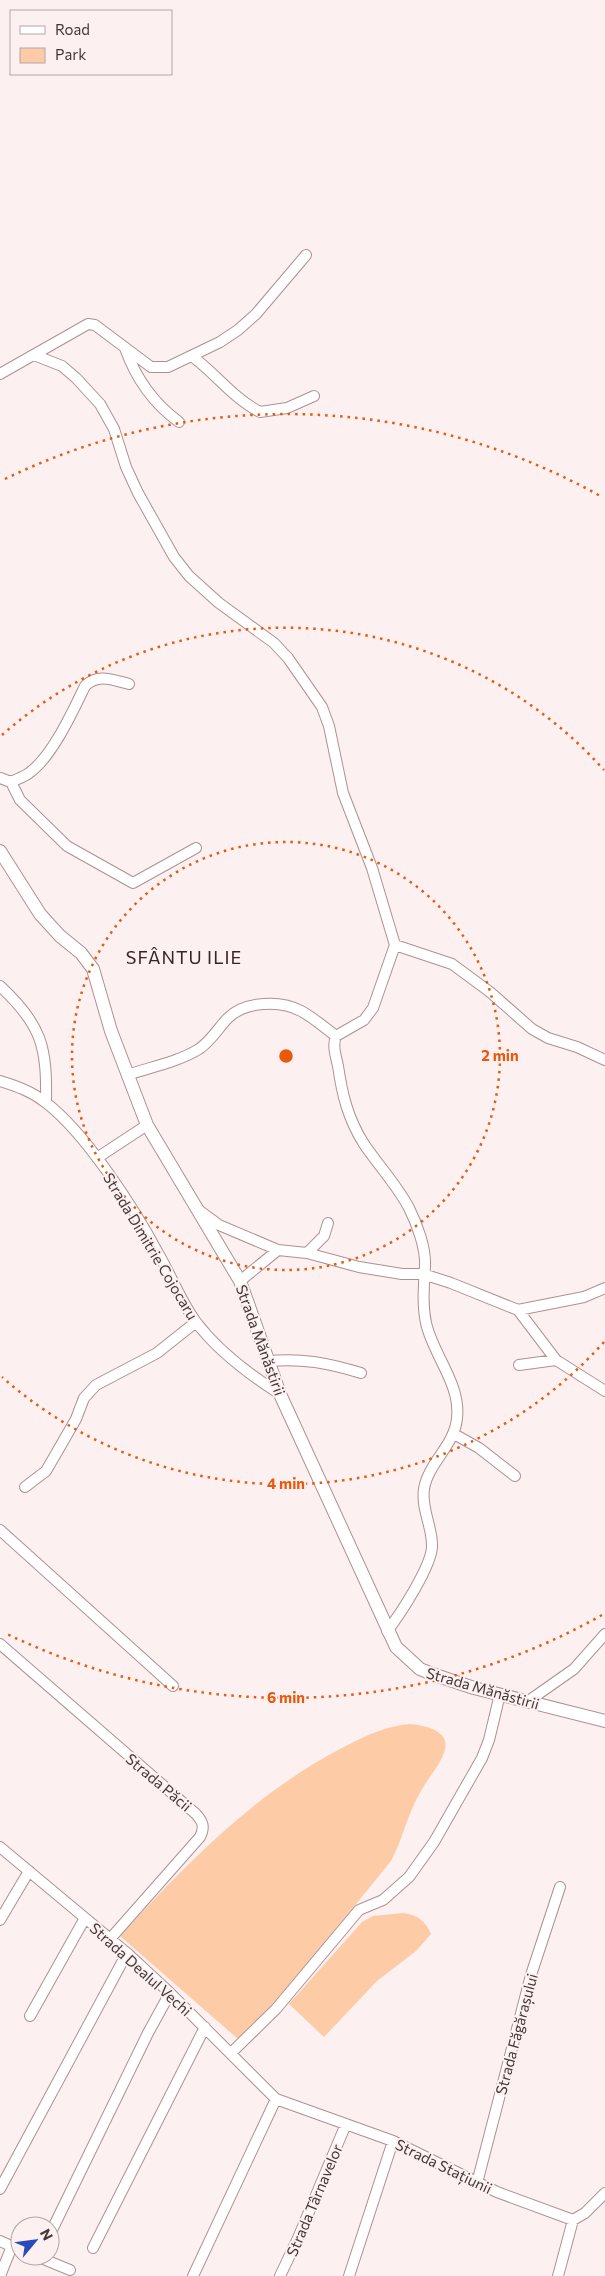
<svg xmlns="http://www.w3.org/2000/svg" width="605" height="2276" viewBox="0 0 605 2276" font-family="Commissioner,sans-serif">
<rect width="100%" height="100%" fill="#fdf0f1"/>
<!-- green -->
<path fill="#fecba7" d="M412,1724C423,1726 441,1728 445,1741C449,1755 430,1775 424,1786C408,1810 404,1837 391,1861L286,1990L238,2039L120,1936C185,1865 254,1794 340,1749C363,1737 386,1725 412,1724Z
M404,1913C417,1915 426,1921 431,1934L416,1951L377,1981L324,2037L289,2004L362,1922L373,1916Z"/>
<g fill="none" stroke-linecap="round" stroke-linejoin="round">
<!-- minor casing -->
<g stroke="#ad9192" stroke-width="12">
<path id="minor" d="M125,348C136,379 153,403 179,422
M34,355L62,366L76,378L100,404L114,429L126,467L138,493L174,557L189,576L219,603L274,643L288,658L322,707L329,726L343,793L372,868L395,945L373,1008L364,1020L336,1036
M193,357C216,374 234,399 260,412L287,408L314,396
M0,374L88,324L95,325L151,367H168L220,342L238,330L256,314L306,255
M0,778L11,782C17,779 24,777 29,773C52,757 73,711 85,686C98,673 113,680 129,684
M11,782L20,800L67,846L133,883L196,848
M395,945L452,964L490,992L532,1029L548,1038L577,1047L605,1060
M0,986C42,1025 47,1047 46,1102
M127,1075C151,1067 178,1062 199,1049C212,1040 218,1028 228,1018C245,1001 281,1000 301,1011C314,1018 325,1028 336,1036C332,1046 336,1056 338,1066C342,1094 348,1119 364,1144C378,1165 397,1185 409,1208C417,1224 426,1248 425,1266C424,1285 422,1304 426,1323C433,1355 461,1384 457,1418C455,1445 428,1463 424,1489C421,1508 432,1526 432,1545C433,1564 400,1615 387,1631
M0,1081C16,1086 31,1091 45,1102C85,1132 134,1208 158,1253C171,1275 181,1302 196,1322C218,1351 250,1375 280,1394
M97,1158L147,1125
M200,1211L219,1225L278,1250L307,1253L359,1267L402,1274H423L451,1283L518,1310L556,1360L605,1391
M307,1253L324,1236L328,1223
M240,1281L278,1250
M518,1310L584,1297L605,1288
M268,1361C303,1358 328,1363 361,1373
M519,1365L556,1360
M454,1434L479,1448L515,1476
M25,1487L46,1471L76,1419L84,1398L96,1385L157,1353L196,1322
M0,1530L173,1686
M0,1644L196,1814C203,1822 205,1827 200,1837L110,1939
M527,1702L574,1669L605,1634
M0,1847L127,1953L170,1993L276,2099
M0,1920L29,1871
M30,2016L85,1918
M231,2053L276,2009L359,1910L383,1900L409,1877L434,1842L482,1758L489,1740L500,1694
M276,2099L393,2141L497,2192L573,2220L585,2213L605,2193
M477,2183L531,1975L560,1887
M0,2189L127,1953
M50,2234L148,2033L170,1993
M0,2241L20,2250
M93,2248L205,2027
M36,2256L70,2270
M0,2276L12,2246
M193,2276L276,2099
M280,2276L298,2238L346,2124
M349,2276L393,2141
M558,2276L573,2220"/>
</g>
<!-- tertiary casing -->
<g stroke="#ad9192" stroke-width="14">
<path id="tertiary" d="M0,851L40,914L60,936L81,953L93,969L111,1031L147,1125L240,1281L280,1394L396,1647L420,1669L435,1675L474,1688L605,1721"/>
</g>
<!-- minor -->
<use href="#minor" stroke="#fff" stroke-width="10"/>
<!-- tertiary -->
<use href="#tertiary" stroke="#fff" stroke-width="12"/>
</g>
<!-- distance rings -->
<g fill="none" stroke="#e8590c" stroke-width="2.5" stroke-dasharray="2.5 5">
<circle cx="286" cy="1056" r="214"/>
<path d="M604 1342A428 428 0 0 1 2 1377M2 735A428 428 0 0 1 604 770"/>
<path d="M602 1615A642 642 0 0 1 5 1633M5 479A642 642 0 0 1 602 497"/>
</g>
<g text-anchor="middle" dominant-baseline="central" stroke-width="4" stroke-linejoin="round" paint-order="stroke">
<!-- street labels -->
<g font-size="15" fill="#433737" stroke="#fdf0f1">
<text transform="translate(151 1246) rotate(59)">Strada Dimitrie Cojocaru</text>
<text transform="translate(261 1340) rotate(70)">Strada Mănăstirii</text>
<text transform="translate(483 1688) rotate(16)">Strada Mănăstirii</text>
<text transform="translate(159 1782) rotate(40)">Strada Păcii</text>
<text transform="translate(141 1969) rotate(42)">Strada Dealul Vechi</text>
<text transform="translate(516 2034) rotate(-75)">Strada Făgărașului</text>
<text transform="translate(444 2166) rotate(26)">Strada Stațiunii</text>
<text transform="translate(314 2200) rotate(-67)">Strada Târnavelor</text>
</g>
<!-- quarter labels -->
<g font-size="18" letter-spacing="1" fill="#392425" stroke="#fdf0f1">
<text x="184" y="957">SFÂNTU ILIE</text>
</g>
</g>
<circle cx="286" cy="1056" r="8" fill="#e8590c" stroke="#fdf0f1" stroke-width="2.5"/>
<g font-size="15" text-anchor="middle" font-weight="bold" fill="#e8590c" stroke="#fdf0f1" stroke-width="4" stroke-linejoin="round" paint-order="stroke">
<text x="500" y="1061">2 min</text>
<text x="286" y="1489">4 min</text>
<text x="286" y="1703">6 min</text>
</g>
<!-- legend -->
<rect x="10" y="10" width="162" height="65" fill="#fdf0f1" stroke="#b3a6a7"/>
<rect x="20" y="26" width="25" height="8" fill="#ffffff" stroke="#b3a6a7"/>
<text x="55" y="35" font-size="15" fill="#433737">Road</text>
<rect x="20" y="48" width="25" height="15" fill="#fecba7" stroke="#b3a6a7"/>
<text x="55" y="60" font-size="15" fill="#433737">Park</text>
<!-- north arrow -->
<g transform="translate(35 2241) rotate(61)"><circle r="24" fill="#fdf0f1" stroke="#b3a6a7"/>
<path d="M0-4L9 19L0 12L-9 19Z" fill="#2b4aba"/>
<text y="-8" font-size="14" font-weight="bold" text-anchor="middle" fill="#433737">N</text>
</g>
</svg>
